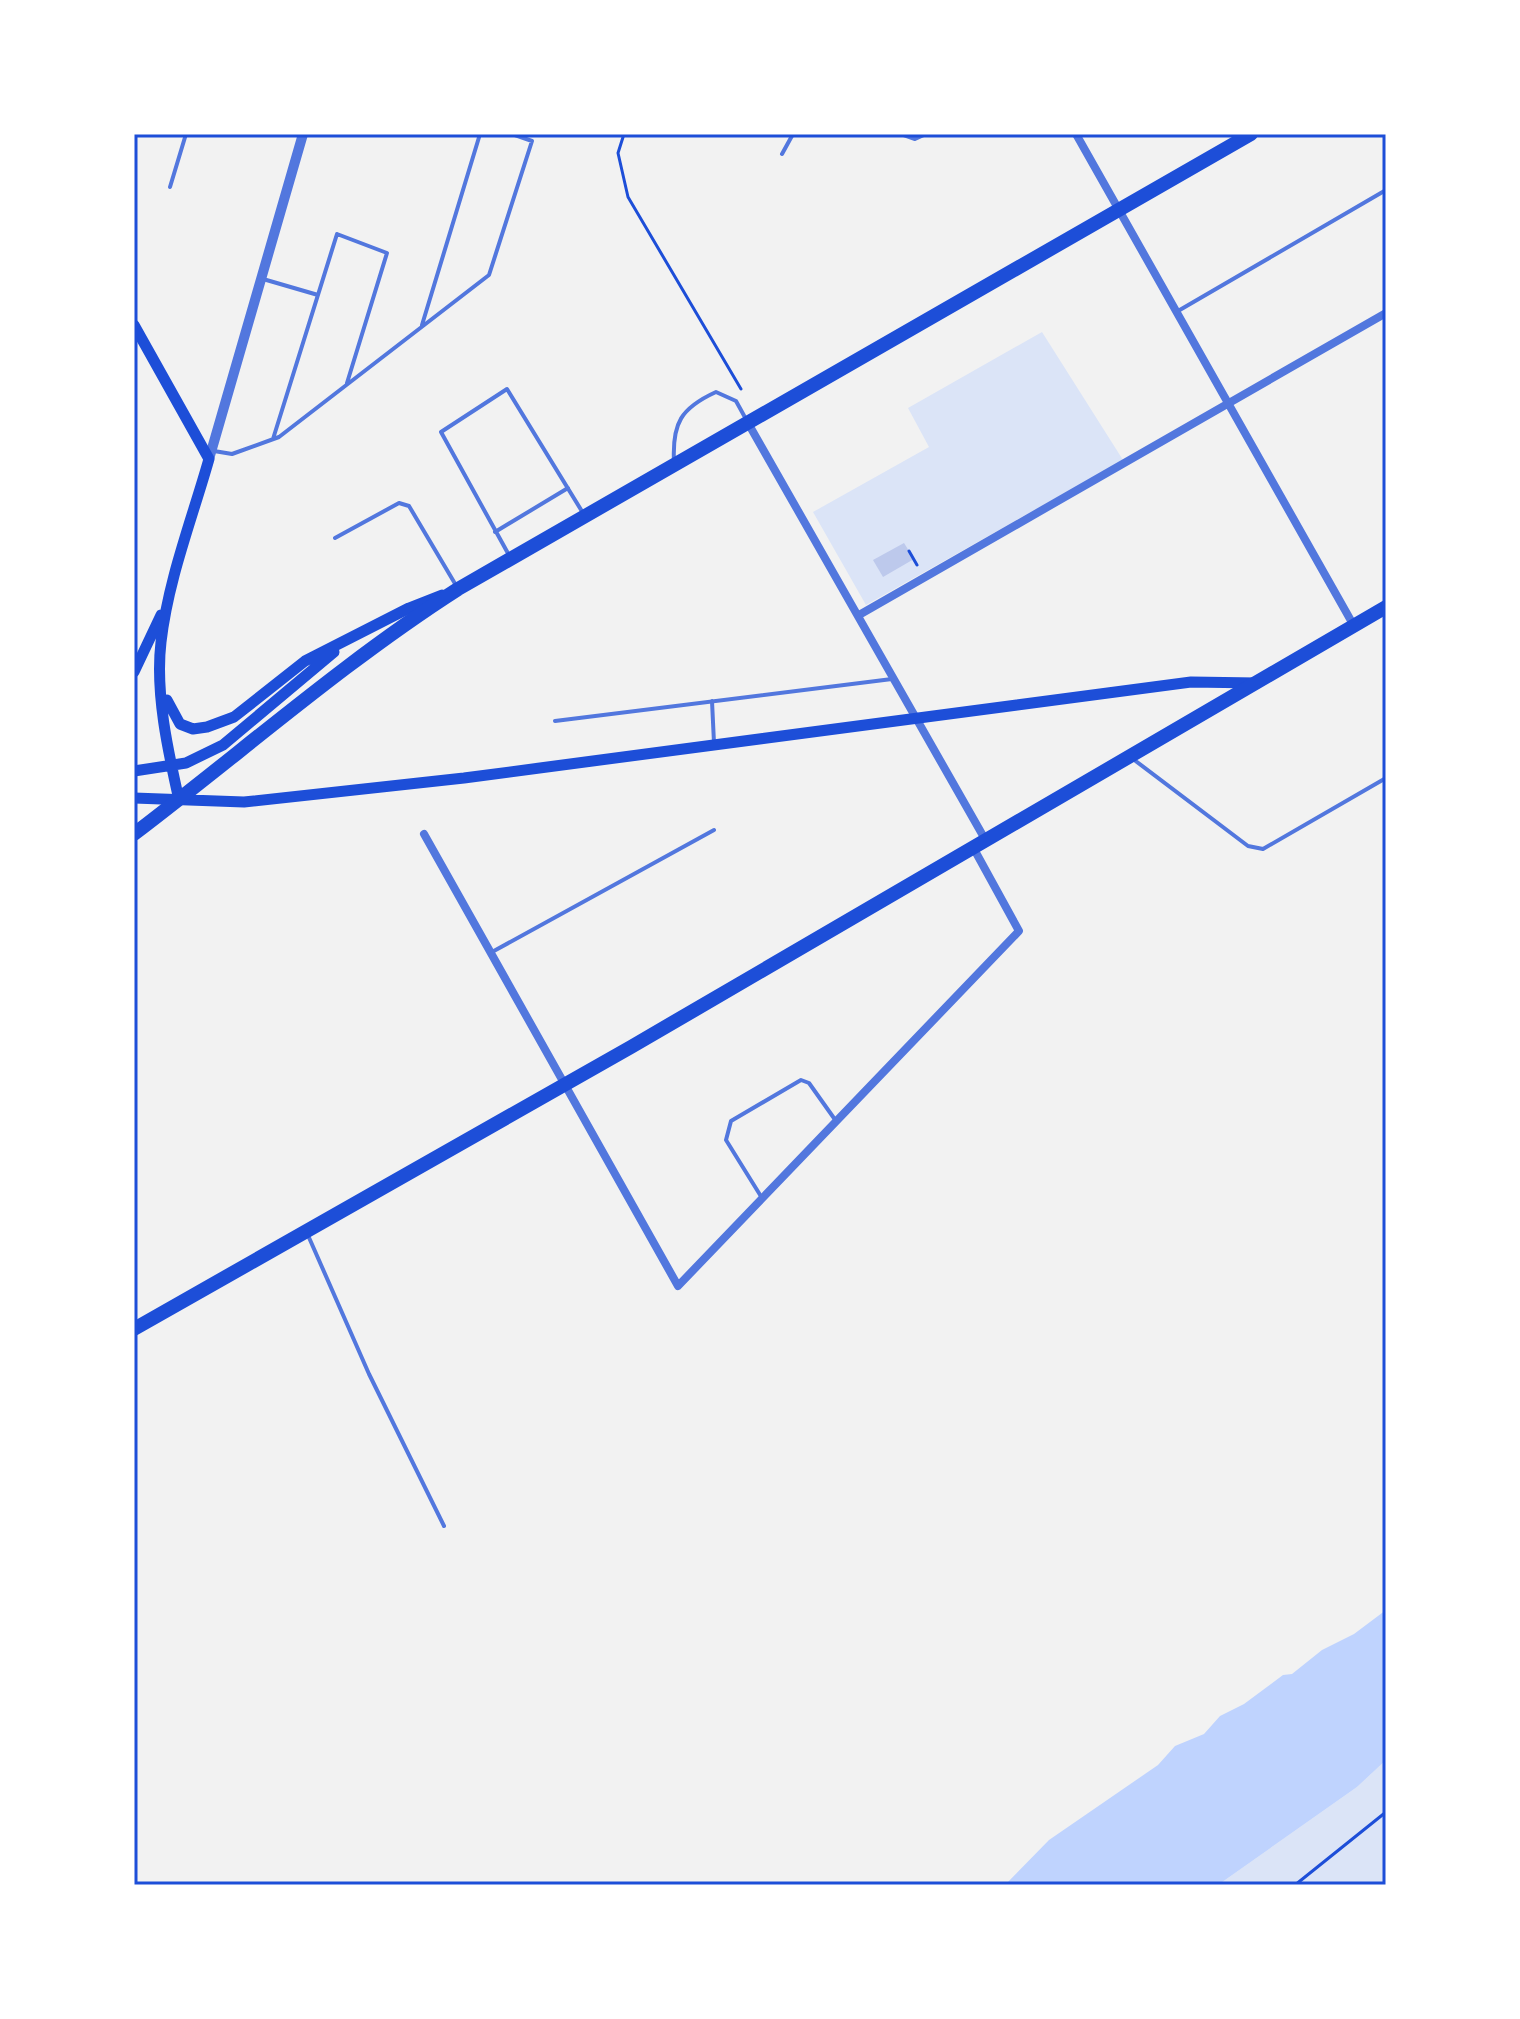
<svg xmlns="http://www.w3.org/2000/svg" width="1520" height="2019" viewBox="0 0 1520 2019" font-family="Manrope,sans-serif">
<rect width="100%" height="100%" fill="#f2f2f2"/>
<!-- green -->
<path fill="#dbe4f7" d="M1042,332L1123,460L866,605L813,512L929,447L908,408Z
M1386,1760V1885H1218L1357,1787Z"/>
<!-- water -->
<path fill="#bfd3fe" d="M1386,1610V1760L1357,1787L1218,1885H1005L1049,1840L1158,1765L1175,1746L1204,1734L1220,1716L1244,1704L1283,1675L1292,1674L1322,1650L1354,1634Z"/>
<!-- building -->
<path fill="#bdc9ec" d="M904,543L914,559L883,577L873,560Z"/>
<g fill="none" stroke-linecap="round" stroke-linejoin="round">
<!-- path -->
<path stroke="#1d4ed8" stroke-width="3" d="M624,134L618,153L628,197L741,389
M909,551L917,565
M1295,1885L1386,1812"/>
<!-- service -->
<path stroke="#5277de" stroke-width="4" d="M901,134L915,139L926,134
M782,154L793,134
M170,187L186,134
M263,279L318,295
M1178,311L1386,190
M422,325L480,134
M273,439L337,234L387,253L347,383
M214,451L232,454L279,437L489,275L532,141L512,134
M674,462C672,423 681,408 716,392L736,401L747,421
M495,532L568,488
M335,538L399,503L409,506L457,587
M510,557L441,432L507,389L583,513
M712,701L714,743
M555,721L892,679
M1133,759L1248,846L1263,849L1386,778
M492,952L714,830
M762,1198L726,1140L731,1121L801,1080L809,1083L836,1121
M307,1233L369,1374L444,1526"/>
<!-- minor -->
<path stroke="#5277de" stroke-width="8" d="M1076,134L1354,626
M748,423L986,841
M859,615L1386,313
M424,834L678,1286L1019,931L974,849"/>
<!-- tertiary -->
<path stroke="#5277de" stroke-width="10" d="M209,459L303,134"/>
<!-- secondary -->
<path stroke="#1d4ed8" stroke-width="11" d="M134,325L209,459C192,519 168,580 161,642C155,693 168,751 179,800
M134,672L161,615
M167,700L180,724L193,729L207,727L234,717L305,661L409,608L442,595
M134,771L186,763L223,745L334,652
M134,798L244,802L464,778L1191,682L1257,683"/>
<!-- trunk -->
<path stroke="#1d4ed8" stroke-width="14" d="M134,834C242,752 344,662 458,589L1251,134
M134,1329L631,1047L1386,607"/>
</g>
<!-- border -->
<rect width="1520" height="2019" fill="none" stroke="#ffffff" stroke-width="272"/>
<rect x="136" y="136" width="1248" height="1747" fill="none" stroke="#1d4ed8" stroke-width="3"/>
</svg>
